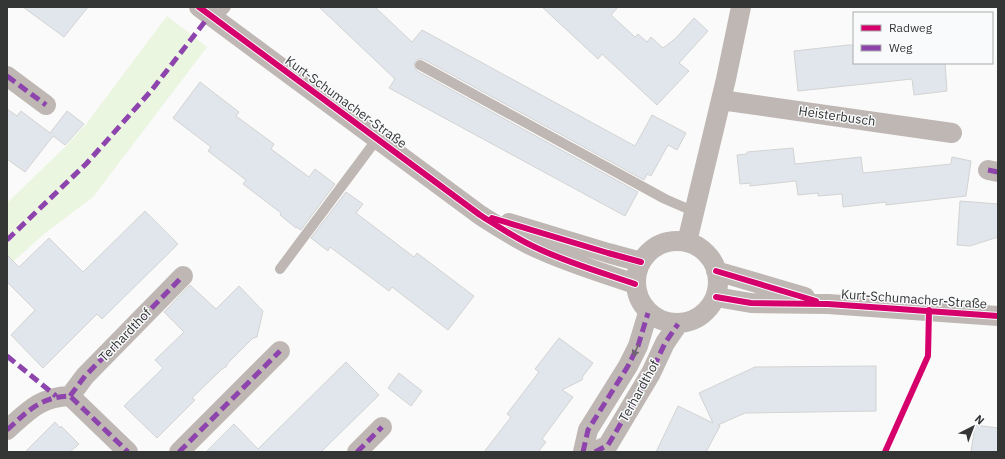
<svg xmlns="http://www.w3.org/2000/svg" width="1005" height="459" viewBox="0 0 1005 459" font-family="'IBM Plex Sans',sans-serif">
<rect width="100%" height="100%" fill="#fafafa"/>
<!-- green -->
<path fill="#eaf6e0" d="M167,16L207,47L93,197L44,234L7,267V203L65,147L87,123Z"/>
<!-- building -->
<path fill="#e0e6eb" stroke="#d3d3d3" d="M23,7H88L64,37Z
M319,7H375L412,42L422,30L635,146L652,115L686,133L677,150L668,145L651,176L647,174L644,180L423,59H419L415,62L414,66L417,71L638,192L625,216L389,88L395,79Z
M542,7H618L611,15L635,37L638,34L647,42L651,37L663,48L676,38L694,18L708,31L679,63L689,71L657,105L602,54L598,59Z
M848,45H854V63H945L947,91L914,95L912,79L798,91L794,51Z
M200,82L239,112L236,116L274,144L271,149L309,177L315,169L335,184L301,230L296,227V228L280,215L281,213L243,184L246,180L208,151L211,147L173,118Z
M7,109L17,116L21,111L50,133L67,111L84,124L65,145L53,136L25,172L7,159Z
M793,148L795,164L861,157L863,173L951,164L952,157L971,161L966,196L886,205V202L843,207L842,194L818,196V193L798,195L796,181L750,186V183L740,184L737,155L747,154V152Z
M346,192L363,204L356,213L414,257L417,253L474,296L448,330L392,287L389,291L330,247L328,251L311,238Z
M960,201L998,204V237L970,246L957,245Z
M145,211L178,244L102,319L97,314L43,368L11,335L35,310L7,282V255L19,267L49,238L83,272Z
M190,285L216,309L239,286L263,311L257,337L253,338L228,363L226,367L222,369L192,398L195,400L157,438L124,406L163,368L155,360L184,332L164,312Z
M559,338L593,363L583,376L582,380L562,390L573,397L542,439L546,442L538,452H484L511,417L507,414L539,372L535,369Z
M346,362L379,395L321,452H206L234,424L258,449Z
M876,366V411L745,413L718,425L720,426L706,452H656L678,406L713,423L699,393L755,367Z
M399,373L422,391L411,406L388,388Z
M55,422L60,428L61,426L79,444L70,452H25Z
M975,425L998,428V452H971Z"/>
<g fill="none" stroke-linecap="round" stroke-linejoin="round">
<!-- lane -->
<path stroke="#beb7b3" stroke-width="10" d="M215,19L226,7
M420,65L665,199L695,212
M280,269L377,139"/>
<!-- street -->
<path stroke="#beb7b3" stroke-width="20" d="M199,7L480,215C499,227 518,240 539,249C569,263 603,273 635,284
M7,76L46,105
M721,100L952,133
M988,170L998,172
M509,223L608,253L641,262
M636 282a41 41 0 1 1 82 0a41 41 0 1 1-82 0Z
M687,242L726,79L741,7
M716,271L805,297
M716,297L751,303L828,304L998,316
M70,396L85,376L183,276
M7,430C28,411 40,397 70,396L128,452
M179,452L280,351
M357,452L382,427
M583,452L588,430L628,366L638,346L648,313
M595,452L608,445L651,373L665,343L678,324"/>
<!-- quiet -->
<path stroke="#8e44ad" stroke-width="5" stroke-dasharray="10 5" stroke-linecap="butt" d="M7,76L46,105
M988,170L998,172
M7,240L86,164L151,91L210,15
M7,356L56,396
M70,396L85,376L183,276
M7,430C28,411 40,397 70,396L128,452
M179,452L280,351
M357,452L382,427
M583,452L588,430L628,366L638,346L648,313
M595,452L608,445L651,373L665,343L678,324"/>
<!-- cycleway casing -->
<g stroke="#f9fafb" stroke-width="8">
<path id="cycleway" d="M199,7L480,215C499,227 518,240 539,249C569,263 603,273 635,284
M492,218L608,253L641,262
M716,271L816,301
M716,297L751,303L828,304L998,316
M885,452L928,356L929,310"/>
</g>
<!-- cycleway -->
<use href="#cycleway" stroke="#d6006c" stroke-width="6"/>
</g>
<!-- one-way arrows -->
<defs><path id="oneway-shaft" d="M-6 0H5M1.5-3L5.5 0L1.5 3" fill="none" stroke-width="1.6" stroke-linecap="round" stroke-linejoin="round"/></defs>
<use stroke="#6b6967" href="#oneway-shaft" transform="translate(636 350) rotate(114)"/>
<g text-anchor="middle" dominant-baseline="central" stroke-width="3" stroke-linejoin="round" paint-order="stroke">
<!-- street labels -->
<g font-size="13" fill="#343535" stroke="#f9fafb">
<text transform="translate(346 102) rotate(36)">Kurt-Schumacher-Straße</text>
<text transform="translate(837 116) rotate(8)">Heisterbusch</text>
<text transform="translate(914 299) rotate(4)">Kurt-Schumacher-Straße</text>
<text transform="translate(125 335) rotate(-46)">Terhardthof</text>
<text transform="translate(639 391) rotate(-61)">Terhardthof</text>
</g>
</g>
<!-- border -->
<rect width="1005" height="459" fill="none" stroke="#343535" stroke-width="16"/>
<!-- legend -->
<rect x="853" y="12" width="140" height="52" fill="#f9fafb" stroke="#aaabac"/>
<rect x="861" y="25" width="20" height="6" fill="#d6006c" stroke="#aaabac"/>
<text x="889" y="32" font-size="12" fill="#343535">Radweg</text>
<rect x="861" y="45" width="20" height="6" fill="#8e44ad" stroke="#aaabac"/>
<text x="889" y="52" font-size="12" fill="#343535">Weg</text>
<!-- north arrow -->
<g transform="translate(973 427) rotate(42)" stroke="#f9fafb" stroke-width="3" paint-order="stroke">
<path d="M0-3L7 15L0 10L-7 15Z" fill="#343535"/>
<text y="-6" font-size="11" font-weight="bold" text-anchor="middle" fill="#343535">N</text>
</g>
</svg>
